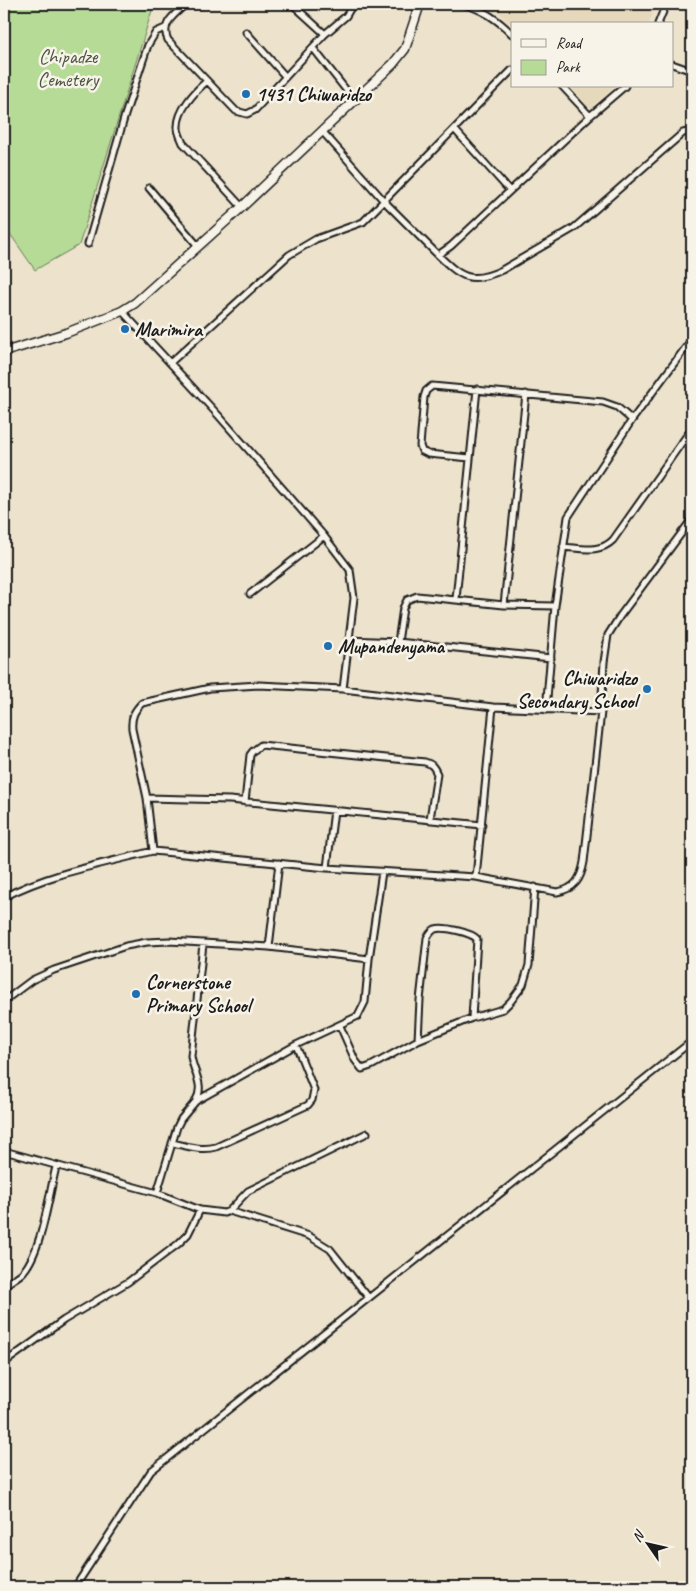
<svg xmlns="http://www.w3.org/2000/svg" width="696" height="1591" viewBox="0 0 696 1591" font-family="Caveat,sans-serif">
<rect width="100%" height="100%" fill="#ede3cd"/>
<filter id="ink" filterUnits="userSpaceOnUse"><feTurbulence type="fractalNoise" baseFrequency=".02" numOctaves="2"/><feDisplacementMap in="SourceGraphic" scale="10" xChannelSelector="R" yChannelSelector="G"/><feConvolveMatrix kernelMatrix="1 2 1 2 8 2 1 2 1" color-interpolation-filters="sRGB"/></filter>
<g filter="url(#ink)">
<!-- built -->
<path fill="#e6d8ba" d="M491,4H657L649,24H512V26Z
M570,86H616L590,108Z"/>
<!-- green -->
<path fill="#b6db96" stroke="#697c59" d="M4,4H154L79,245L35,270L4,225Z"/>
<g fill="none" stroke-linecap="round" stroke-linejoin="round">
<!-- street casing -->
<g stroke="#1c1c1c" stroke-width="9">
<path id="street" d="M186,4C175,14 160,24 168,40L236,111L247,114L255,110L325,34L346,16L353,4
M292,4L325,34
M463,4C484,10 497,19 512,34
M658,24L666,4
M246,32L285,76
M313,48L354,100
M672,64L692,71
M207,81C194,92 177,111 178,128C178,133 181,138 183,143L242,207
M562,86L590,116
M455,130L510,191
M322,131L384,201L438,255L451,246L590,116L625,86
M149,188L198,246
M88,244L125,115L148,45L156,32L165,28
M438,255C461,277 470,285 502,270L574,228L683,133L692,131
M122,311L219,416L324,536L350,570L354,598L343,689
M170,363L289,255L316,239L363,222L512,70
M470,458L428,454L422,451L420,446L424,397L426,391L432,386L603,402L617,407L632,420
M563,547C581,548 599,554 613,540L692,428
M250,594L324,536
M456,599L477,389
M504,605L526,394
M348,640L398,642L551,658
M398,642L403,608L407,600L417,596L504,605L555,606
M546,710L555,606L568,517L632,420L692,339
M147,798L230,800L482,825
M245,802L250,755L253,751L261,745L425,762C432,764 434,767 437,774L430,819
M153,851L327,868L476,877L557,892C575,889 581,879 584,862L601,712
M327,868L334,810
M476,877L493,707
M4,897C50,873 103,864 153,851L147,798L132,729C131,717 134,711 142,703L210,688L259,685L343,689L493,707L601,712L604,662L608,635L620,616L692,519
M269,947L279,863
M4,1001L32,980L54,970L126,946L147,942L169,941L269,947L369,959L382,872
M340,1026L355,1060L362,1069L371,1066L418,1040L472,1018L503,1009L511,1001L523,985L529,965L535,887
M418,1040L420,1000L427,938C429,935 431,931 435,929C444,926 472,933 477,939L472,1018
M196,1100C205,1085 193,1072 191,1056L203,944
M172,1143C187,1146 201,1151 216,1147L308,1105L312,1100L314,1090L296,1045
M4,1151L157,1193L200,1210L224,1213L229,1211L309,1236L330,1249L369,1298
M157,1193L177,1127L181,1119L196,1101L296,1045L358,1016L365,1002L369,959
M229,1211L248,1191L367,1133
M4,1286C10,1281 18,1277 23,1272C42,1251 49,1194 56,1167
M4,1363L64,1320L128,1282L178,1244L188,1234L200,1210
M75,1587L151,1471L692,1041"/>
</g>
<!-- secondary casing -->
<g stroke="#1c1c1c" stroke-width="11">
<path id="secondary" d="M4,352L66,333L122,311L135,303L242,207L393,64L405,49L420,4"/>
</g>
<!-- street -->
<use href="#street" stroke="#f7f3e8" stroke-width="5"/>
<!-- secondary -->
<use href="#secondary" stroke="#f7f3e8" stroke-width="8"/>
</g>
</g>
<!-- markers -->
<g fill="#1f6fb2" stroke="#f7f3e8" stroke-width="2">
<circle cx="246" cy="94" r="5"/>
<circle cx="125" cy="329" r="5"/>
<circle cx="328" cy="646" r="5"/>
<circle cx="647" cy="689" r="5"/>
<circle cx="136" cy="994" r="5"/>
</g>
<g text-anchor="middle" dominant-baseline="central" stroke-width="5" stroke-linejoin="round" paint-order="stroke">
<!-- park labels -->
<g font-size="20" fill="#4a5541" stroke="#f7f3e8">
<text x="68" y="56">Chipadze<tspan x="68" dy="23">Cemetery</tspan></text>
</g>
<!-- poi labels -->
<g font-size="20" font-weight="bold" fill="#1c1c1c" stroke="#f7f3e8" text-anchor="start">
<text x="256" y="94">1431 Chiwaridzo</text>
<text x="135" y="329">Marimira</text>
<text x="338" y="646">Mupandenyama</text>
<text x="637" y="678" text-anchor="end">Chiwaridzo<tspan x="637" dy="23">Secondary School</tspan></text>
<text x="146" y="982">Cornerstone<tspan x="146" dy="23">Primary School</tspan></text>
</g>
</g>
<!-- margin -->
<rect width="696" height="1591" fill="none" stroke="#f7f3e8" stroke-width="20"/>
<rect x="10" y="10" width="676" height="1571" fill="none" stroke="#1c1c1c" stroke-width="2" filter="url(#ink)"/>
<!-- legend -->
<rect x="511" y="22" width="162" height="65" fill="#f7f3e8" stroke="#9f9d96"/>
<rect x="521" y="39" width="25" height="8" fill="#f7f3e8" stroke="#9f9d96"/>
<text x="556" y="48" font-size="15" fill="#1c1c1c">Road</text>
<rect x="521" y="60" width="25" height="15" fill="#b6db96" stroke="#9f9d96"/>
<text x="556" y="72" font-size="15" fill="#1c1c1c">Park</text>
<!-- north arrow -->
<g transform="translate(648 1544) rotate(304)" stroke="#f7f3e8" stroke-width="4" paint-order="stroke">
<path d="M0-4L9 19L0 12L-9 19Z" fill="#1c1c1c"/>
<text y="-8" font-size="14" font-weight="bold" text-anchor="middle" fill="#1c1c1c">N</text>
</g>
</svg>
